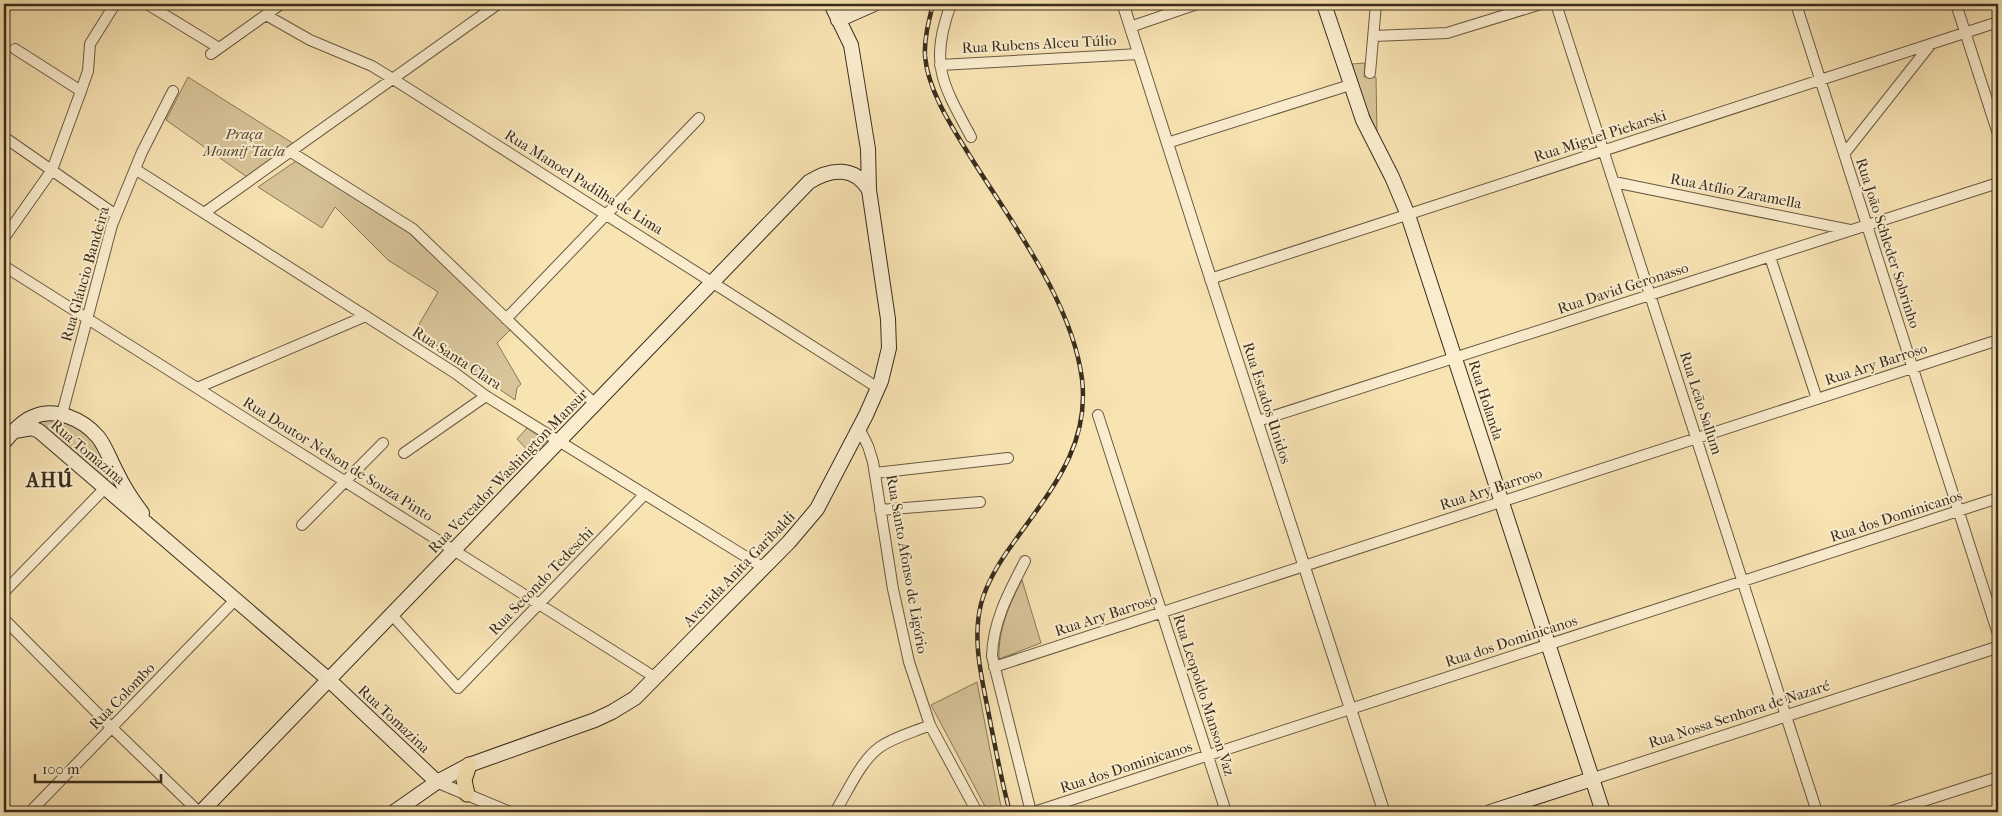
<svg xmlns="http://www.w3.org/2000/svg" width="2002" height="816" viewBox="0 0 2002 816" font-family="'IM FELL French Canon',serif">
<rect width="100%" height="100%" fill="#f8e3b3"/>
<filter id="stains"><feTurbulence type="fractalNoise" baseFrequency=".004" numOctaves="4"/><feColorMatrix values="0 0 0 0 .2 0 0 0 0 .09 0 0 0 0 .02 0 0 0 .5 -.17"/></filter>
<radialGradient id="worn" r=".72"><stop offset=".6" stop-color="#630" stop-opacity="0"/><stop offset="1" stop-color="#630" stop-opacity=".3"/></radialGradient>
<!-- green -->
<path fill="#d8c499" stroke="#88785a" d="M1365,63L1364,77H1376L1377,133L1365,105L1352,64Z
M188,77L294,144L247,177L166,120Z
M296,161L409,233L511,329L497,343L521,384L517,388L515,400L415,331L438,292L388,260L335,207L322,228L258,187Z
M54,418C89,423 97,447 112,474L106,480L37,421Z
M527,428L547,441L532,455L517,439Z
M1022,580L1041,643L999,659C998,630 1009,605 1022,580Z
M977,682L1002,812H988L931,705Z"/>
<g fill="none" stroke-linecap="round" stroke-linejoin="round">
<!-- minor casing -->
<g stroke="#695a42" stroke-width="12">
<path id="minor" d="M147,4L219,48
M951,4C929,64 942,83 971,137
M1556,4L1817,812
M1796,4L1998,634
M1956,4L1998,134
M266,15L310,40L372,66L393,79L878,388
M1130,27L1197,4
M1374,36L1447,33L1541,4
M15,49L81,91
M211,54L281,4
M940,65L1139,54
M1370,73L1376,4
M4,137L116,215
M1167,143L1350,85
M291,152L413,229L595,404
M1844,154L1931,44
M135,169L455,373L486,396L764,568
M1614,182L1850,230
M204,213L498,4
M4,238L52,170L81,91L88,71L90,44L115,4
M1770,257L1817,399
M4,266L656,678
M1210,279L1998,22
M506,319L699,118
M197,388L366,316
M62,414L112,225L142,152L173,91
M1098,415L1226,812
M1258,421L1998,183
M859,428L868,446L873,462L893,589L909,662L930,725L977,812
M404,453L486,396
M875,473L1008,458
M880,510L980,502
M302,525L383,443
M1025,561C1009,592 993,621 992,656L1031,812
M4,592L105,488
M392,615L458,688L645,494
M4,619L108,724L199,812
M994,667L1998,340
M30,812L235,600
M835,812C847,793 861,760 880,747C894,737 914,732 930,725
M1034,812L1998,498
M1889,812L1998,777"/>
</g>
<!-- tertiary casing -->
<g stroke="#695a42" stroke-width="13">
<path id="tertiary" d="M1123,4C1208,274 1297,543 1384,812
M1592,779L1998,647
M437,782L509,812"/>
</g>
<!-- secondary casing -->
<g stroke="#392d1c" stroke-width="16">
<path id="secondary" d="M1324,4L1363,120L1392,177L1408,215L1603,812
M838,20L874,4
M15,431L32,428L39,431L329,680L437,782
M4,442C12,433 21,422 33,417C55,407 83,419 98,437C106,447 110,460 116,471C123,486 132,500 142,513
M201,812L809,182C831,168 855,166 869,190
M394,812L437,782L469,765L595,720L612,712L635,698L789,542L817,509L866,415L881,381L889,348L888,319L869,190L868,149L851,45L831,4
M1490,812L1592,779"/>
</g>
<!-- primary casing -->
<g stroke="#392d1c" stroke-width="17">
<path id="primary" d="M467,794L464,780L469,765"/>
</g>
<!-- minor -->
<use href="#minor" stroke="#faedce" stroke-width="10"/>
<!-- tertiary -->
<use href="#tertiary" stroke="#faedce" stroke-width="11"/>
<!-- secondary -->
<use href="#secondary" stroke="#faedce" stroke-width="14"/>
<!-- primary -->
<use href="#primary" stroke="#f8e3b3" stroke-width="15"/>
<!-- rail casing -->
<g stroke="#392d1c" stroke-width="4.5">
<path id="rail" d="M933,4C929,20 924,39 925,56C928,91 952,127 970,156C1011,222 1072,301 1082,379C1090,447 1050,491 1014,542C1000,561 987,581 981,604C971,644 984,686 991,726C997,755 1002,784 1010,812"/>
</g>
<!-- rail -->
<use href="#rail" stroke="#faedce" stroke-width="2.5" stroke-dasharray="8" stroke-linecap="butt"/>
</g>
<g text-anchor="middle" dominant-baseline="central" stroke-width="4" stroke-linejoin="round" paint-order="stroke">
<!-- street labels -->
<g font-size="15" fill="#392d1c" stroke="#faedce">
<text transform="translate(1039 44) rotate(-3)">Rua Rubens Alceu Túlio</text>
<text transform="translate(1600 136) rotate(-18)">Rua Miguel Piekarski</text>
<text transform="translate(584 182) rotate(32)">Rua Manoel Padilha de Lima</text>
<text transform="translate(1736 191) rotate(11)">Rua Atílio Zaramella</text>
<text transform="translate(1888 243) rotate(72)">Rua João Schleder Sobrinho</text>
<text transform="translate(85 274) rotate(-74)">Rua Gláucio Bandeira</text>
<text transform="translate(1623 288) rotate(-18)">Rua David Geronasso</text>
<text transform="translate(457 358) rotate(33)">Rua Santa Clara</text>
<text transform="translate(1876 364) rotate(-18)">Rua Ary Barroso</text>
<text transform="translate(1486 400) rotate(72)">Rua Holanda</text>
<text transform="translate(1267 403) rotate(72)">Rua Estados Unidos</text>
<text transform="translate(1701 403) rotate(72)">Rua Leão Sallum</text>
<text transform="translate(88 452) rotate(40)">Rua Tomazina</text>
<text transform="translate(338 459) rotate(32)">Rua Doutor Nelson de Souza Pinto</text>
<text transform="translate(508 471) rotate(-46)">Rua Vereador Washington Mansur</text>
<text transform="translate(1491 489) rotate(-18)">Rua Ary Barroso</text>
<text transform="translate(1896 516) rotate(-18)">Rua dos Dominicanos</text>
<text transform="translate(907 564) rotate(80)">Rua Santo Afonso de Ligório</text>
<text transform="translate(739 569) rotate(-46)">Avenida Anita Garibaldi</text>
<text transform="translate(541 581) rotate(-46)">Rua Secondo Tedeschi</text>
<text transform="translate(1106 615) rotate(-18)">Rua Ary Barroso</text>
<text transform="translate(1511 641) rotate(-18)">Rua dos Dominicanos</text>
<text transform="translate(1204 695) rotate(72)">Rua Leopoldo Manson Vaz</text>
<text transform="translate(122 696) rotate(-46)">Rua Colombo</text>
<text transform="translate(1739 714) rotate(-18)">Rua Nossa Senhora de Nazaré</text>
<text transform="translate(394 719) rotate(43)">Rua Tomazina</text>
<text transform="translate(1126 767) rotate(-18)">Rua dos Dominicanos</text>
</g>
<!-- park labels -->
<g font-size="15" font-style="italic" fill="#594b35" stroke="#faedce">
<text x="244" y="134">Praça<tspan x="244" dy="17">Mounif Tacla</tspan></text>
</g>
<!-- district labels -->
<g font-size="20" font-weight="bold" letter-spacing="1" fill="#392d1c" stroke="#faedce">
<text x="50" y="480">AHÚ</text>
</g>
</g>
<!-- margin -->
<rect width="2002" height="816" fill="none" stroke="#f8e3b3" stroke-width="20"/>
<rect x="5" y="5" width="1992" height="806" fill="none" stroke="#392d1c" stroke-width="2.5"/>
<rect x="10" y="10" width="1982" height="796" fill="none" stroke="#392d1c"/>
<!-- scale -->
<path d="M35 774v8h126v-8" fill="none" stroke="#392d1c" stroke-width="2.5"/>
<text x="42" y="774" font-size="15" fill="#392d1c" stroke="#faedce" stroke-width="4" paint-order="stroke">100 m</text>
<rect width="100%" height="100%" filter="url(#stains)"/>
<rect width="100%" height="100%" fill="url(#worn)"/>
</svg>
